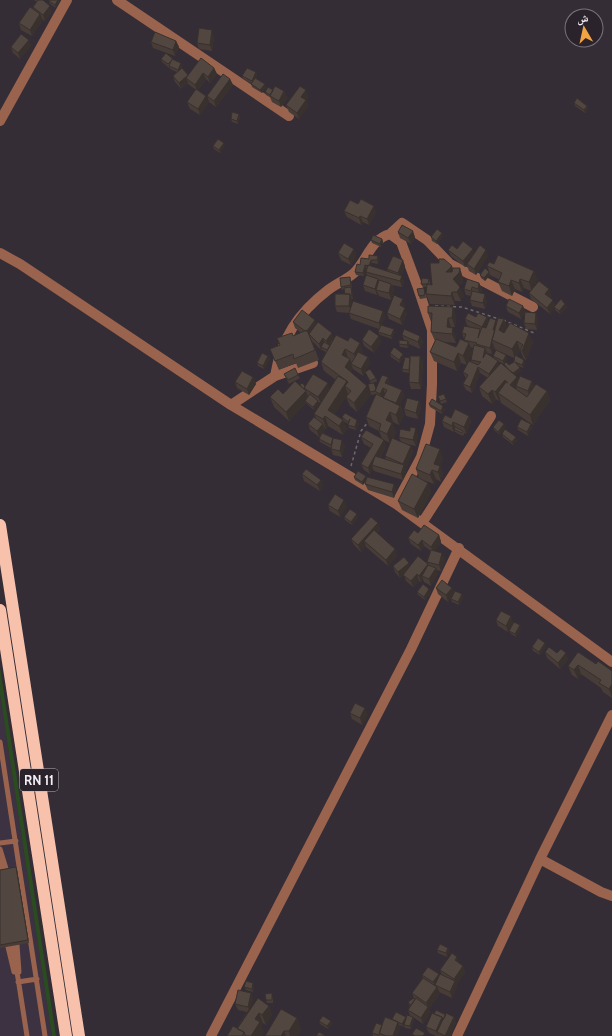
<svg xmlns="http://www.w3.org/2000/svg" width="612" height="1036" viewBox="0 0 612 1036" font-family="Cabin,'Noto Naskh Arabic',sans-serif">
<rect width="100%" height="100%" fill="#342d36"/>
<!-- built -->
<path fill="#3d3241" d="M0,694L52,1036H0Z"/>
<!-- green -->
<path fill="#2b4c21" d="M0,668L2,681L56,1036H52L0,694Z"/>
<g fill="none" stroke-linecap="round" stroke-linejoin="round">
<!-- path -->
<path stroke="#6e6770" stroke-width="1.5" stroke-dasharray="3 3" stroke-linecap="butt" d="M435,306L462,307L499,319
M503,320L534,333
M351,466L361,431L368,422"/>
<!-- lane -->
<path stroke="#9a634e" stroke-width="5" d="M0,742L45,1036
M0,843L16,841
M0,849L7,872
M0,861L2,873
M17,945L19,972
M13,946L27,1036
M8,947L14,972
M18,982L37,979"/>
<!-- street -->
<path stroke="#9a634e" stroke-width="10" d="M117,0L289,116
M0,121L67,0
M390,234L402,223L427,240L450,264L533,307
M0,253L20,264L231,405L396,504L612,662
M275,376L313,363
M231,405L275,376C281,339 298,313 328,290C336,284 346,280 354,273C367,260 371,239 390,234L401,242L417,285L432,330V384L430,424L421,457L396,504
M422,523L491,416
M540,859L601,892L612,896
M211,1036L411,649L459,548
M457,1036L540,859L612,715"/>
<!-- highway -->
<path stroke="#f7c1ac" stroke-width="12" d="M0,525L79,1036
M0,610L66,1036"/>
</g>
<!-- wall -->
<path fill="#473c37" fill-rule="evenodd" d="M34,0H44V1L52,12L45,21L42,19L43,20L32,36L21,30L19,23L34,10L33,7L37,2Z
M49,0H61L56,8L50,4L49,1Z
M214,36L212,51L199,49L197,43Z
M29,40L31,46L20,59L13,53L11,47Z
M176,41L179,47L175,56L153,48L151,42Z
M161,59H173L182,66L181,69L188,76L214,68L217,74L210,83L206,79L198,90L209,102L200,115L190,109L187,102L196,90L188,84V83L181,89L175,82L173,76L177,72L170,69V67L169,68L162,62Z
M256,72L257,75L256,78L266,87L262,93L252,87L251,83L243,79L242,76Z
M230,79L233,85L216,107L209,102L207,96Z
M273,90L284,91L287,98L281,107L272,102L270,97L266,95L265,92Z
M308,96L306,100L308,106L299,119L289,112L286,105Z
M574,103L587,106L588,109L585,113L575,106Z
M239,114L240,117L238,124L232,122L231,119Z
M213,146H225L220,153L214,149Z
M358,204L376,212L369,225L363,222L361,225L347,217L344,211Z
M398,232L415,237L411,244L400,238Z
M443,236L437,244L432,241L431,237Z
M382,239L383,242L381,247L372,243L371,240Z
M457,249L474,254L488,256L476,275L469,271L467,265L465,267L451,256L448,250Z
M338,253L356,255L351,265L341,260Z
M378,256L379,259L378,264L372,263L371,266L388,271L387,269L405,266L401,276L404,282L402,287L392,285L394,290L391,300L379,296L378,293L377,295L365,291L363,285L367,275L366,272L367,269L366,268L364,276L356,275L355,272L360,265L369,259Z
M494,264L534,271L537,280L534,287L549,289L551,296L550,297L555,306L565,304L567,307L560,314L555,310V307L550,314L531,299L529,293L531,291L524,288L522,292L515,289L512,296L502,291L498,282L500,280L490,275L485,281L481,278L480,275L489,271L487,266Z
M452,266L453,269L463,278V282L459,286L464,296L461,301H455V305L430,304L426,294L427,287H423L421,284L429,279L430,282V285H432Z
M351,280L353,299H351L352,303L383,311L385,317L382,325L395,332L392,339L380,335L378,332L379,329L351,319L349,313L337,312L335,306L345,294L344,289L342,290L341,287Z
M479,283L482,289L481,293L487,300L485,309L472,306L470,300L471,296L466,295L464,289Z
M424,288L426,298L420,299L419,296Z
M405,305L404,307L407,314L402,325L389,319L387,313Z
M506,306H523L525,312L521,319L508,312Z
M453,307L456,317L455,327H451L456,337V343L443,342L456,347L465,342L462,333L470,327L467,325L465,319L476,317H487L488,321L496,320L497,322L504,319L507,328L533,342L526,360L524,359L520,350L517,356L525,363L523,368L518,366L521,371L515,375L517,377L518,379L532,381L534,387L533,388L547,391L550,400L533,425L501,403L500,399L499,401L496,399L492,404L482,396L479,387L488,378L480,373L472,393L466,390L463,384L466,379L463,372L471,362V360L473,348L470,347L472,352L467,365L461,363L457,371L434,361L430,352L435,341L431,332V322L428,313ZM494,347L495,349L496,350L493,356L494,358L488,354L487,353L492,354ZM501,352L514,358V362L509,365L504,363L507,358L506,355ZM498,361L504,364L506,367L499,365Z
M536,313L538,319L537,330L526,329L524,323Z
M293,322L317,324L334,339L360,343L363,352L362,354L368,357L370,363L365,371L376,378L377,381L373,383L376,389L388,377L390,383L389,385L402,390L404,396L400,405L404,415L399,425L393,422L392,423L396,432L393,439L401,442L399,437L418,434L416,446L407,444L411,446L413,452L406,469V471L403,480L374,471L373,469L370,474L364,470L361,464L371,448L364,444L361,437L382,439L379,431L369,426L366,417L376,395V394L371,395L370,392L371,384L365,372L363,376L353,369L351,372L371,395L357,412L350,406L346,397L348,394L335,414L343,420L342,417L359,423L356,430L349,428L348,424L343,421L347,429L343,435L328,426L326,429L324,427L325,430L323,433L345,446L342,457L333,455L331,448L320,442L319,439L320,436L319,437L310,430L308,424L316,418L314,414L336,380L324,371L321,362L326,352L322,350V349L321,350L312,341L319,360L298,368L296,363L279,370L270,349L280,346L277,338L293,336L301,333L295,328ZM384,440L390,443L385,456L386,459L380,458L386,446Z
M402,335L420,336L423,342L420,349L409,344L408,348L400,347L399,344L404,340Z
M379,336L381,342L374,353L364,346L362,340Z
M390,353L403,354L404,357L400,363L391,357Z
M268,356L270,359L264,369L258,366L257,363Z
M420,356L423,363L421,389H411L409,382V373L403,372L402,369L410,358Z
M284,374L298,375L300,378L289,384Z
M253,377L256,384L249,395L237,388L235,382Z
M300,385L330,390L321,403L318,402L319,404L314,410L306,403L289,421L274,407L270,397L283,394Z
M444,394L447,402L441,404L438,396Z
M419,401L421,407L418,419L406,416L404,409Z
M429,404L445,409L442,414L430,407Z
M469,416L471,422L466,434L464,433V434L463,436L455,432V430L454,432L444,427L442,421L451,418Z
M504,424L505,427L500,435L494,430L493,427Z
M517,427H532L528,436L518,430Z
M502,434L517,440L513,445L503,437Z
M443,458L440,466L443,475L441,482L436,479L434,484L420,479L428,483L431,492L418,518L402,510L398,501L419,478L416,469Z
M302,474L321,480L323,486L320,491L304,481Z
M366,476L367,479L394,484L396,490L394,498L368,490L365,484L367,480L363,485L355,480L354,477Z
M328,505L347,506L340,517L330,511Z
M344,517L358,518L352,525L345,520Z
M378,523L380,530L377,533L395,549L397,556L388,566L366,547V546L361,552L354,545L351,539Z
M418,533L439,535L441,542L435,551L445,559L441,571L436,570L438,574L431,586L424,582L423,579L421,582L419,581L413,587L406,581L404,575L400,578L395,572L393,566L409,563L410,566L428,564L429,565L427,562L431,551L424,546L421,551L411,544L408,538Z
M436,588H452L454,592L463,597L459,605L452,602L451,599L452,597L448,602L438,594Z
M429,589L431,592L425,600L418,595L417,592Z
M511,616L513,623L508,632L498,626L496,620Z
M521,628L516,637L511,634L509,631Z
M546,646L540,655L533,651L532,647Z
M545,652L557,653L568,659L560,669L547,658Z
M596,664L612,671V698L603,692L601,688L581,674L578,679L572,675L568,666Z
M350,713L368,715L362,725L352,719Z
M16,867L17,870L29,943L0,948V870Z
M448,948L449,951L447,957L438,953L437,950Z
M457,957L459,963L463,966L465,972L456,985L457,987L452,998L439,992L440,993L429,1009L430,1013L423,1024L413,1017L414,1020L411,1029L405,1028L404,1026V1027L399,1025L400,1028L397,1036H373L372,1033L382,1025L392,1019L410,1016L408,1010L410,1006L408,1002L414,998L412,993L423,978L422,975H442L440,970Z
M254,986L253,992L246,990L244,987Z
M251,993L253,999L251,1006H269L272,1015L266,1025L263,1023L261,1025L264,1032L261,1036H227L237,1029L240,1025L239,1024L247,1012L238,1010L235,1004Z
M273,997V1003H267L266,1000Z
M434,1014L446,1015L454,1017L456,1023L450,1036H436L429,1033L426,1027Z
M297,1018L301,1030L297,1036H265Z
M319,1021L332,1024L328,1029L320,1024Z"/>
<!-- shaded-wall -->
<path fill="#39312d" d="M58,0H61L56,8L55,5Z
M50,6L52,12L45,21L43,15Z
M40,14L43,20L32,36L30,30Z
M212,30L214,36L212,51L210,45Z
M29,40L31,46L20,59L18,53Z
M176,41L179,47L175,56L173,50Z
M181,63L182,66L179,73L178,70Z
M214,68L217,74L210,83L208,77Z
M256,72L257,75L253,84L252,81Z
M203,73L206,79L197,91L195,85Z
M188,75L186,78L188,83L181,89L179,83Z
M230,79L233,85L216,107L214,101Z
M265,84L266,87L262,93L260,90Z
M306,90L308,96L306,100L308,106L299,119L297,113L301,97Z
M284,91L287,98L281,107L279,101Z
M206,96L209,102L200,115L198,109Z
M587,106L588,109L585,113L584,110Z
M239,114L240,117L238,124L237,121Z
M224,143L225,146L220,153L219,150Z
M374,206L376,212L369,225L367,219Z
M360,216L363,222L361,225L359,218Z
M413,231L415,237L411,244L408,238Z
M442,233L443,236L437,244L436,241Z
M382,239L383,242L381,247L380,244Z
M354,249L356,255L351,265L348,259Z
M473,249L475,255L465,267L463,261Z
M486,250L488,256L476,275L474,269Z
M378,256L379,259L378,264L377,260Z
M371,260L372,263L371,269L369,266Z
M403,260L405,266L400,279L398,273Z
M365,265L366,268L364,276L363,273Z
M452,266L455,276L446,272Z
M460,268L463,278V282L456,289L453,279Z
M534,271L537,280L532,292L529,282Z
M489,272L490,275L485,281L484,278Z
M402,276L404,282L402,287L400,281Z
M378,279L380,285L376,290L378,293L377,295L375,289Z
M520,279L524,288L522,292L519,283Z
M511,280L515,289L512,296L509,286Z
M479,283L482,289L480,295L478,289Z
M391,284L394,290L391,300L389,293Z
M351,287L352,290L353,299L352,296Z
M460,287L464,296L461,301L457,292Z
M549,289L551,296L547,300L545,294Z
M452,292L455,301V305L451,296Z
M350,294L352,300V313L349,306Z
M485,294L487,300L485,309L483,303Z
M403,299L405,305L402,312L400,305Z
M553,300L556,306L550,314L547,308Z
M565,304L567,307L560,314L559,311Z
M523,306L525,312L521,319L519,313Z
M453,307L456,317L455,327L452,318Z
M405,308L407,314L402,325L400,319Z
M383,311L385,317L381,329L379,323Z
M536,313L538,319L537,330L535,324Z
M487,317L489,323L485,333L482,327Z
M448,318L451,327V333L447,327Z
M504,319L508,329L502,339L499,330Z
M315,320L317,326L310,335L306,332Z
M496,320L498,326L496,332L493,330Z
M453,328L456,337V343L452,334Z
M394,329L395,332L392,339L391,336Z
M332,333L334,339L329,347L326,341Z
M529,333L533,342L526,360L522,351Z
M379,336L381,342L374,353L371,347Z
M420,336L423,342L420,349L418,342Z
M323,338L325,344L321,347L322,349L321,350L319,344Z
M408,341L409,344L408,348L407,345Z
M492,341L494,347L492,354L490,348Z
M517,341L520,350L515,359L512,349Z
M360,343L363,352L357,363L354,354Z
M469,343L472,352L467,365L463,356Z
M485,348L488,354L483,358Z
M345,349L348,358L342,355Z
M458,353L461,363L457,371L454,362Z
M403,354L404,357L400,363L399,360Z
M506,355L507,358L504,364L503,361Z
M268,356L270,359L264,369L263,366Z
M420,356L423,363L421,389L419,383Z
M368,357L370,363L363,376L361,369Z
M350,359L352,364H351L353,369L349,377L345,367Z
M524,360L525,363L523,368L522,365Z
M498,361L500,367L491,380L489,374Z
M478,367L480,373L472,393L470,387Z
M520,368L521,371L513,377L512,374Z
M253,377L256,384L249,395L247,389Z
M388,377L390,383L387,389L385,383Z
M517,377L521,386H516L517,390L510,385Z
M505,380L508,390L498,393L500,399L499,401L495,392Z
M347,381L350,390L345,386L348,394L332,419L328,410Z
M532,381L534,387L530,396L529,395L528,391Z
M328,383L330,390L321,403L318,397Z
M367,386L371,395L357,412L354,403Z
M383,388L385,394L382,400L380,394Z
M304,389L305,391H306L309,400L305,401L306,403L289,421L286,412Z
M402,390L404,396L398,410L395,404Z
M492,390L496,399L492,404L488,394Z
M547,391L550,400L533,425L530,415Z
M318,401L319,404L314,410L313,407Z
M419,401L421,407L418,419L416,413Z
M400,406L404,415L399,425L396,415Z
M443,406L445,409L442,414L441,411Z
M390,412L396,432L390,444L387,434L386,420Z
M325,416L328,426L326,429L323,419Z
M469,416L471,422L466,434L464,427Z
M343,420L347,429L343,435L339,426Z
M357,420L359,423L356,430L355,427Z
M453,422L456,429H454L455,430L454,432L452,426Z
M323,424L325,430L319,437L317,431Z
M504,424L505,427L500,435L498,432Z
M531,424L532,427L528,436L527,432Z
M416,428L418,434L416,446L413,440Z
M516,437L517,440L513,445L512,442Z
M342,440L345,446L342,457L340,451Z
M384,440L386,446L375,466L372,465L373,469L370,474L368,468Z
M411,446L413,452L406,469V471L403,480L401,474L404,465L403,464Z
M440,449L443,458L437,473L434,464Z
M440,466L443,475L441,482L438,472Z
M432,470L436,479L434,484L430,475Z
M366,476L367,479L363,485L362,482Z
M321,480L323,486L320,491L317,485Z
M428,483L431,492L418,518L414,509Z
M394,484L396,490L394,498L392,492Z
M344,500L347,506L340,517L338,511Z
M357,514L358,518L352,525L351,522Z
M378,523L380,530L367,544L364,541L366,546L361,552L358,545Z
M439,535L441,542L434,553L431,547Z
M422,540L424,546L421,551L418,545Z
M395,549L397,556L388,566L386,560Z
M442,553L445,559L441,571L439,565Z
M409,563L411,569L400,578L398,572Z
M428,564L430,570L422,576L423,579L421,582L419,576Z
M436,568L438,574L431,586L429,579Z
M417,574L419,581L413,587L411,581Z
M452,588L455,594L448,602L446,595Z
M429,589L431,592L425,600L424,597Z
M462,594L463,597L459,605L458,602Z
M511,616L513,623L508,632L506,626Z
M520,625L521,628L516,637L515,634Z
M545,643L546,646L540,655L539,652Z
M566,653L568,659L560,669L558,663Z
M578,665L581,674L578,679L574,670Z
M612,684V697L609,689Z
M365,708L368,715L362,725L360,718Z
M16,867L17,870L29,943L28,940Z
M448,948L449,951L447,957L446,953Z
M457,957L460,963L457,967L455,960Z
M463,966L465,972L456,985L457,987L452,998L450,992L455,981L454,979Z
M439,974L441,980L435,985L436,988L433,982Z
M253,983L254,986L253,992L252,989Z
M437,987L440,993L429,1009L430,1013L423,1024L421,1018L428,1007L426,1003Z
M251,993L253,999L250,1013L248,1007Z
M269,1006L272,1015L266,1025L262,1015Z
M259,1013L263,1023L261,1025L264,1032L261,1036H251L255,1019Z
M406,1017L407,1020L404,1025V1027L402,1024Z
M413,1017L414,1020L411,1029L410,1026Z
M442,1017L444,1023L437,1032L438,1036L436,1031Z
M454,1017L456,1023L450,1036H445Z
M297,1018L301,1030L297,1036H290L289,1031Z
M331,1021L332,1024L328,1029L327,1026Z
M398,1022L400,1028L397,1036H393Z
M284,1031L286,1036H281Z"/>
<!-- building -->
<path fill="#524640" stroke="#39312d" d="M38,0H43L50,6L43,15L33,7Z
M49,0H58L55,5L49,1Z
M30,7L40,14L30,30L19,23Z
M199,28L212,30L210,45L197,43Z
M155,32L176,41L173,50L151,42Z
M21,34L29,40L18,53L11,47Z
M166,53L173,59L168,64L161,59Z
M201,58L214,68L208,77L203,73L195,85L186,78Z
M172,59L181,63L178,70L169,66Z
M182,68L188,75L179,83L173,76Z
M247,68L256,72L252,81L242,76Z
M223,74L230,79L214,101L207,96Z
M255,78L265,84L260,90L251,84Z
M275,86L284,91L279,101L270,96Z
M300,86L306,90L301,97L306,100L297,113L286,105Z
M268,87L273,90L270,95L265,92Z
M196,89L206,96L198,109L187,102Z
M577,98L587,106L584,110L574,103Z
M232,112L239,114L237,121L231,119Z
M218,139L224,143L219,150L213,146Z
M361,199L374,206L367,219L360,216L359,218L344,211L350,200L358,204Z
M402,225L413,231L408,238L398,232Z
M437,229L442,233L436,241L431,237Z
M373,235L382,239L380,244L371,240Z
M463,241L473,249L463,261L448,250L452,245L457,249Z
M344,243L354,249L348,259L338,253Z
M480,245L486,250L474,269L467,264Z
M369,255L378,256L377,260H371L369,266L365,265L363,273L355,272L357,264L360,265L361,258L369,259Z
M498,255L534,271L529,282L520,279L519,283L511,280L509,286L498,282L502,273L487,266L489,262L494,264Z
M393,256L403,260L398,273L387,269Z
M439,259H444L452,266L446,272H452L453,268H460L459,273L453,279L460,287L457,292H452L451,296L426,294L427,284L432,285L430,263H439Z
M368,265L402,276L400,281L366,272Z
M485,268L489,272L484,278L480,275Z
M366,275L378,279L375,289L363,285Z
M350,277L351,285L341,287L340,278Z
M422,278L429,279L428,284H421Z
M467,279L479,283L478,289L472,287L471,291L464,289Z
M379,280L391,284L389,293L376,290Z
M539,281L549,289L545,294L553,300L547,308L529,293Z
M351,287L352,296H350V294H345L344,288Z
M424,288L425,295L419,296L417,289Z
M472,291L485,294L483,303L470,300Z
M335,294H350L349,306H335Z
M394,295L403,299L400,305L405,308L400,319L387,313Z
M509,299L523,306L519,313L506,306Z
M561,299L565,304L559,311L554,307Z
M353,301L383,311L379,323L349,313Z
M428,306L453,307L452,318H448L447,327L453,328L452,334L431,332L432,313H428Z
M302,310L315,320L307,331H305L293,322Z
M525,312L536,313L535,324L524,323Z
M468,313L476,317L478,313L487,317L482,327L465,319Z
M490,318L496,320L493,330H495L492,340L490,348L476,344L477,343L464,340L466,334L462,333L464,326L480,329L478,338L482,327L486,328Z
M498,318L504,319L499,330L504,333L510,323L529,333L522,351L520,350L523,345L517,341L512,349L492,340Z
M318,322L332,333L326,341L323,338L319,344L309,334Z
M381,325L394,329L391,336L378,332Z
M369,329L379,336L371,347L362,340Z
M404,329L420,336L418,342L402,335Z
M307,330L315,350L294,359L293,354L275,361L270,349L280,345L277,338L292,333L293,336Z
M336,335L348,341L350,337L360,343L354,354L345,349L342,355L350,359L345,367L367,386L354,403L346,397L351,391L345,386L348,382L321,362Z
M332,339L333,340L327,350L321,347L324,342L329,345Z
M436,339L456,347L460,339L469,343L463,356L458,353L454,362L430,352Z
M399,340L408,341L407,345L399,344Z
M474,345L485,348L483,358L486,353L498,361L489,374L478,367L470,387L463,384L468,375L463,372L469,361L478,365L481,362L471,360Z
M394,347L403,354L399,360L390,353Z
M496,350L506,355L503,361L493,356Z
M358,352L368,357L361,369L351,364Z
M262,353L268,356L263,366L257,363Z
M515,355L524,360L522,365L515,362L520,368L513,373L509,370L504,364L506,362L509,365L514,362Z
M410,356H420L419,383L409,382Z
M405,357L410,358L409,370L402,369Z
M501,363L517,377L510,385L527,397L536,384L547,391L530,415L498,393L506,382L508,383L505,380L495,392L492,390L488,394L479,387Z
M295,368L298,375L288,380L284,374Z
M370,369L376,378L370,381L365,372Z
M242,371L253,377L247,389L235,382Z
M313,374L328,383L318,397L304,388Z
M382,375L388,377L385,383L402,390L396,403L383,398L387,390L383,388L380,394L375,391Z
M338,376L347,381L328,410L343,420L339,426L325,416L323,419L314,414Z
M520,376L532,381L528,391L516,386Z
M295,381L306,391L286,412L270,397L278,389L283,394Z
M302,383L305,386L304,389L300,385Z
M374,383L376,389L375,391L370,392L368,384Z
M310,394L318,401L313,407L305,401Z
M376,394L400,406L396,415L390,412L386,420L392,423L387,434L379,430L381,424L366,417Z
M444,394L446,399L440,401L438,396Z
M407,398L419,401L416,413L404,409Z
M432,399L443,406L441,411L429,404Z
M455,409L469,416L464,427L453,422L452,426L442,421L445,415L451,418Z
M345,413L357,420L355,427L348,425L350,419L348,422L342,417Z
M314,417L323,424L317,431L308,424Z
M521,419L531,424L527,432L517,427Z
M499,420L504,424L498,432L493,427Z
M410,427L416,428L413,440L399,437L400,429L410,431Z
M455,427L463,431L462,433L454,429Z
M505,429L516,437L512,442L502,434Z
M366,430L384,440L368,468L361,464L373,444L361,437Z
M322,433L333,438L331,445L319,439Z
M333,438L342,440L340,451L331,449Z
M392,438L411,446L403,464L385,456Z
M426,444L440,449L434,464L440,466L438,472L432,470L430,475L416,469Z
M375,456L404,465L401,474L372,465Z
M306,469L321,480L317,485L302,474Z
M358,471L366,476L362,482L354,477Z
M412,474L428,483L414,509L398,501Z
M367,477L394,484L392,492L365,484Z
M335,494L344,500L338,511L328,505Z
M350,509L357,514L351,522L344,517Z
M371,517L378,523L358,545L351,539Z
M424,525L439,535L431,547L422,540L418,545L408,538L414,530L418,533Z
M374,530L395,549L386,560L364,541Z
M431,550L442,553L439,565L427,562Z
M418,556L428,564L419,576L417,574L411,581L403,575Z
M404,557L409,563L398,572L393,566Z
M428,565L436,568L429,579L422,576Z
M442,580L452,588L446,595L436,588Z
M423,584L429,589L424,597L417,592Z
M455,591L462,594L458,602L451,599Z
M501,611L511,616L506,626L496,620Z
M514,622L520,625L515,634L509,631Z
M538,638L545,643L539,652L532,647Z
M549,647L557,653L561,649L566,653L558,663L545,652Z
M578,652L596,664L598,661L612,671V684L609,689L599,683L601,680L578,665L574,670L568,666Z
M355,703L365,708L360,718L350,713Z
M16,867L28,940L0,945V870Z
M440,944L448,948L446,953L437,950Z
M452,953L457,957L455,960L463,966L454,979L440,970Z
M428,967L439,974L433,982L422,975Z
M440,974L455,981L450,992L435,985Z
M423,978L437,987L426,1003L412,993Z
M246,981L253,983L252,989L244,987Z
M238,990L251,993L248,1007L235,1004Z
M272,993V1000H266L265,994Z
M258,998L269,1006L262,1015L259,1013L255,1019L260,1022L251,1036H246L245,1035L244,1032L237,1029Z
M414,998L415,999L411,1005L408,1002Z
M416,998L428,1007L421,1018L408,1010Z
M254,1003L240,1024H239Z
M281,1009L297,1018L289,1031H284L281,1036H265Z
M436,1010L446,1015L443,1020L442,1017L434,1014Z
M396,1012L406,1017L402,1024L392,1019Z
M432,1013L442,1017L436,1031L426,1027Z
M446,1013L454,1017L445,1036L437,1032Z
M407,1015L413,1017L410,1026L404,1025Z
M323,1016L331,1021L327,1026L319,1021Z
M385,1017L398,1022L393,1036H386L379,1033Z
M376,1023L382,1025L379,1035L372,1033Z
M233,1026L244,1032L242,1036H227Z
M416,1028L425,1033L423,1036H415L412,1034Z
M319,1032L326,1036H316Z"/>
<g text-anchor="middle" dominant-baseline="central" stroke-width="3" stroke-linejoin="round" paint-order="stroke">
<!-- shield labels -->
<rect fill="#2a232c" stroke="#b7b1b9" stroke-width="1" x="20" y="769" width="38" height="22" rx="3"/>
<g font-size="13" font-weight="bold" fill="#f3eef5">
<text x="39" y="780">RN 11</text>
</g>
</g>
<!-- north arrow -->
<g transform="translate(584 28) rotate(351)"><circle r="19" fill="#2a232c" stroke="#7a747c"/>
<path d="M0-3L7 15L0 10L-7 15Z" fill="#f3a442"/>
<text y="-6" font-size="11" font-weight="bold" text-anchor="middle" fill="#f3eef5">ش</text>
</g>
</svg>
